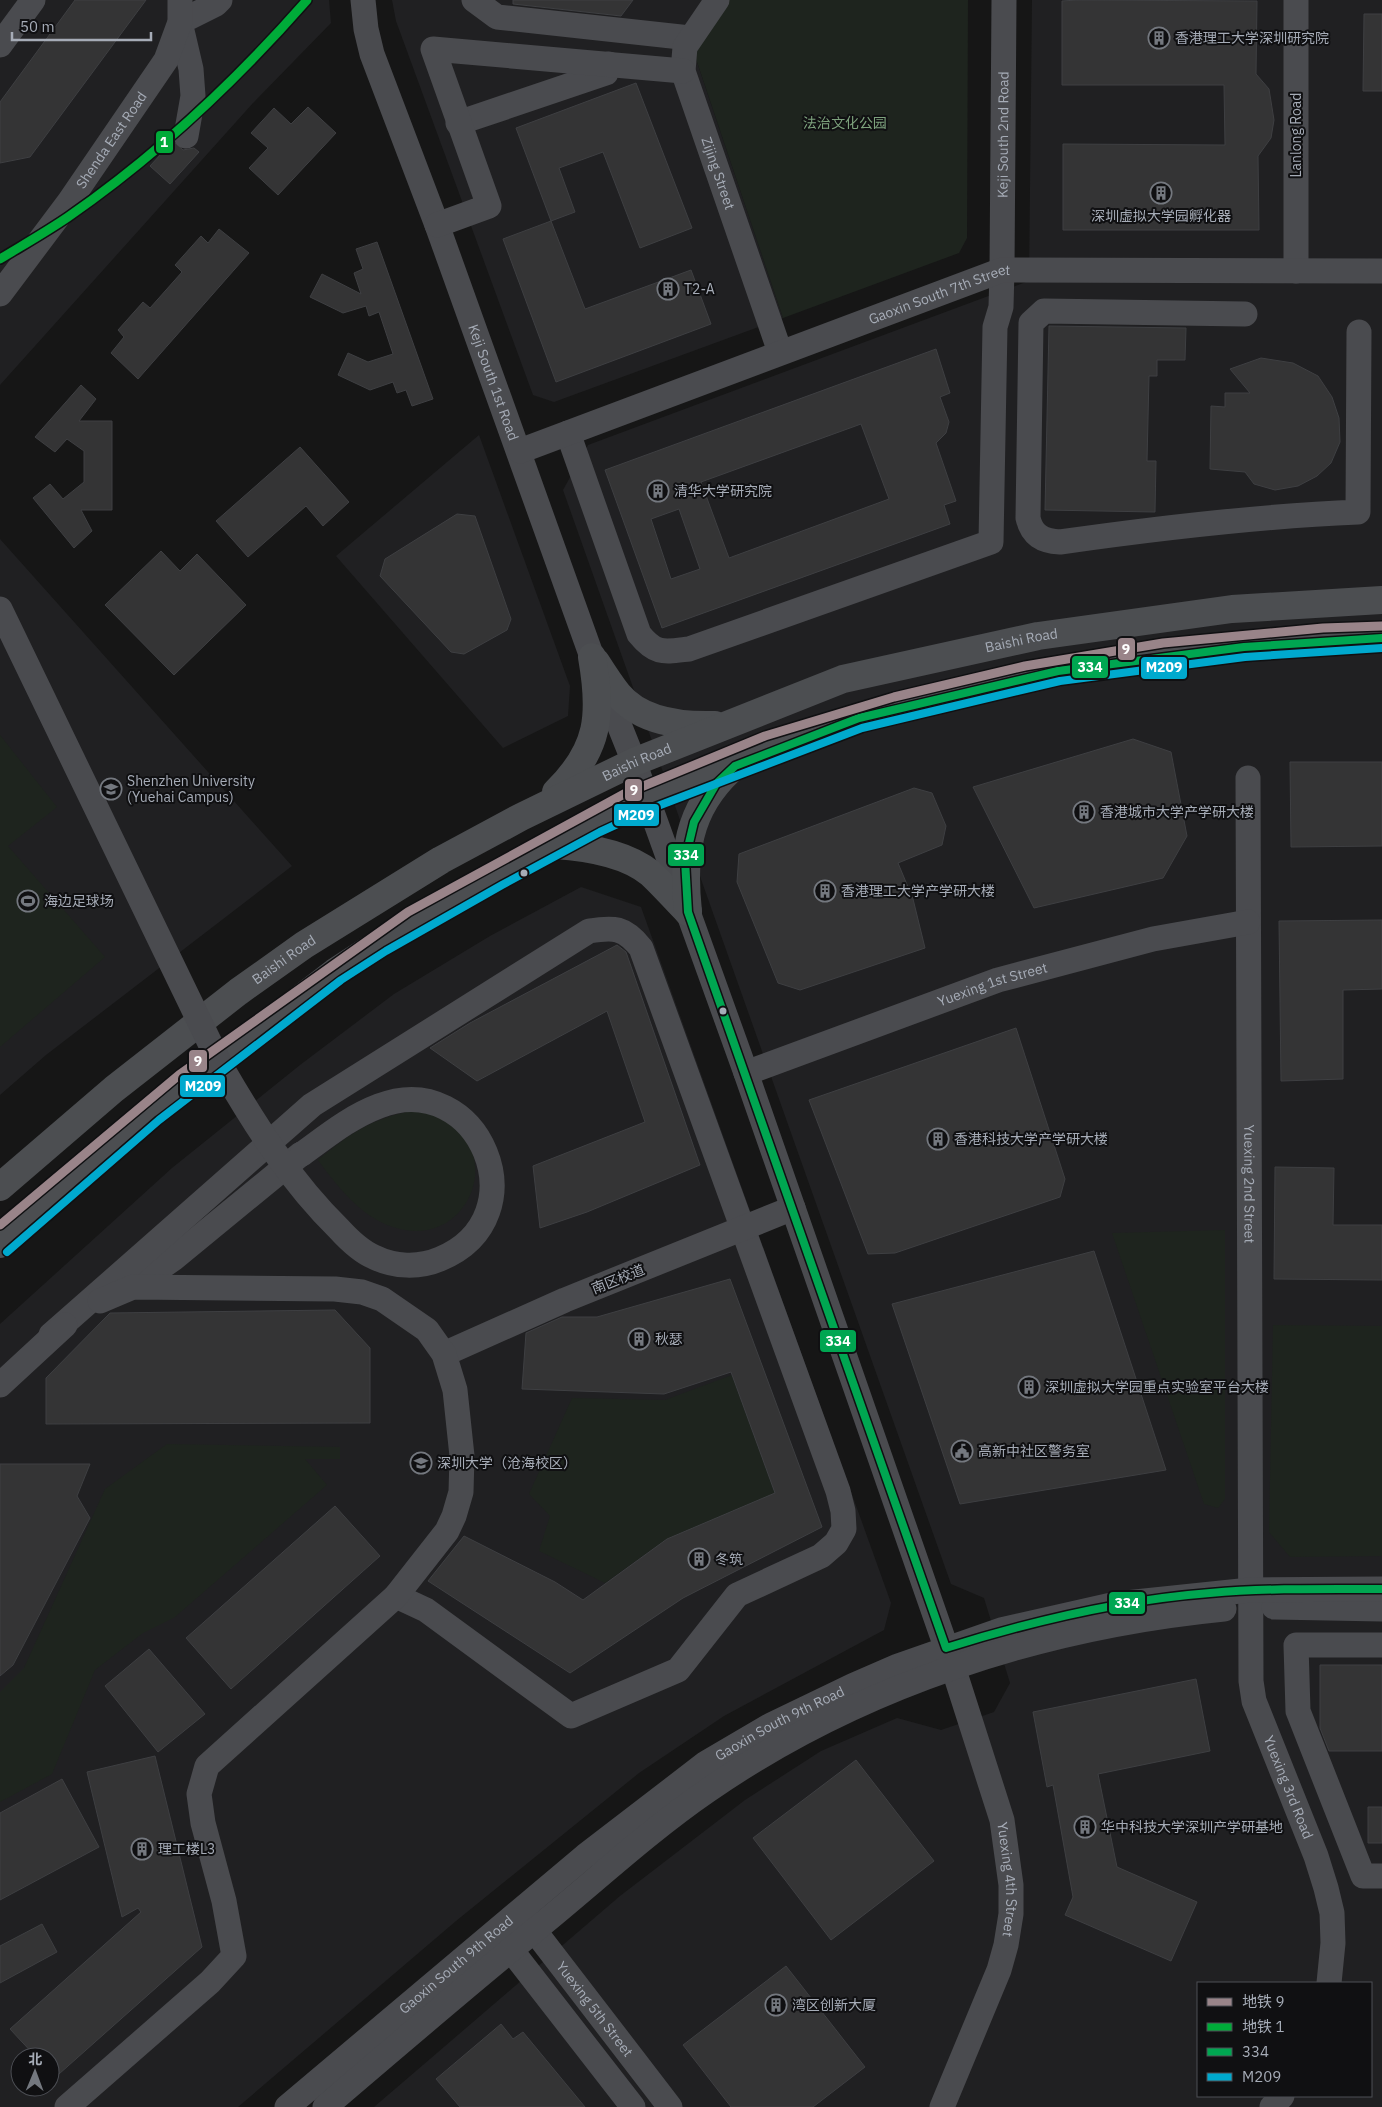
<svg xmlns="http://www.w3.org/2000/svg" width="1382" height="2107" viewBox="0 0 1382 2107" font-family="'IBM Plex Sans','Noto Sans SC',sans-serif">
<rect width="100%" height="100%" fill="#161616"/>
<!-- built -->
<path fill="#202022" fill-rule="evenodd" d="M0,0H329L331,23L253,103L0,385Z
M392,0H728L696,59L783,318L554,402L533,395L396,21Z
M1032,0H1382V2107H374L620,1896L745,1800L821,1751L897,1718L941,1730L994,1712L1010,1683L984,1598L951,1584L563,490L588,445L1029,281ZM1198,1983H1371V2096H1198Z
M479,435L570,686L568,716L503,748L336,556Z
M0,539L292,866L46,1055L0,1095Z
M581,887L641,907L891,1603L884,1630L724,1716L639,1773L456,1921L238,2107H0V1324L172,1168L300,1065L394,994L490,936ZM20,2057H50V2087H20Z"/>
<!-- green -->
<path fill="#1e241e" d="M728,0H968L967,238L959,253L783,318L696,59L699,41Z
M0,735L57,807L8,846L105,957L0,1047Z
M411,1111C420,1112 433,1112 441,1116C509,1153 467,1252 393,1227C361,1217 337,1186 318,1160C351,1133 369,1120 411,1111Z
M1225,1230V1499L1218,1508L1204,1504L1112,1233Z
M1273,1325L1382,1326V1556L1290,1557L1269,1532Z
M732,1375L775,1493L667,1539L605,1583L539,1551L550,1516L529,1494L572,1398L665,1400Z
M167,1444L340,1447V1459H305L327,1485L175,1617L143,1633L95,1670L52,1774L0,1802V1692L24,1668L105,1489Z"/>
<!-- building -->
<path fill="#343435" stroke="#3e3f42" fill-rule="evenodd" d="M75,0H146L30,157L0,163V102Z
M513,0H633L621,16L513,4Z
M1077,0L1257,1L1256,74L1269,89L1274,120L1271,138L1258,156L1259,230H1063V144L1225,145L1224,85H1062V1Z
M1364,14H1382V91H1363Z
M636,83L692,228L640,248L603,152L559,168L575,212L551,221L516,128Z
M308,107L336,133L278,195L249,168L268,148L251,133L274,108L291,124Z
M173,141L183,150L194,148L199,152L170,184L150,166Z
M551,221L585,309L691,270L711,324L556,382L503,239Z
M219,229L249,253L138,379L111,353L124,337L118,330L143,302L150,308L182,272L175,265L201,236L208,243Z
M377,242L433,399L412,406L406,390L397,393L393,382L370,390L338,375L348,353L368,362L393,354L379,312L369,316L366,306L343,313L310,297L322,274L361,294L354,273L363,269L356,249Z
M1049,326L1186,328L1185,360H1157V376H1149L1147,461H1156L1155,512L1045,510Z
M936,349L950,393L940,397L949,422L946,433L936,443L956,501L944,505L950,524L662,628L605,470ZM861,424L889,499L729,558L701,482ZM679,509L700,569L671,579L651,519Z
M1261,358L1293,363L1318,376L1332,397L1339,418L1340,442L1331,463L1317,476L1298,486L1275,490L1254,484L1245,472L1210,469L1211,406L1225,407V393H1250L1230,369Z
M81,385L96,399L79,421H112V510H81L92,531L74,548L33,498L50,484L63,499L84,482V451L67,439L55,452L35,437Z
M300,447L349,502L323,526L306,506L248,557L216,521Z
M457,514L475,516L511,619L507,630L464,654L451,652L380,576L385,559Z
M161,551L180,571L197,554L246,605L174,675L105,605Z
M1133,739L1171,752L1187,836L1163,878L1034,908L973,787Z
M1290,762H1382V846L1291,847Z
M914,788L932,793L946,826L942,845L898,863L913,899L925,948L800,990L778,983L737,882L739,854Z
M1382,920V989L1343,990V1079L1281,1081L1279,921Z
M617,945L626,952L700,1165L587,1212L540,1228L533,1166L645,1122L607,1011L477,1081L430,1048L470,1023Z
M1016,1028L1065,1179L1060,1197L895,1253L868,1254L809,1100Z
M1275,1167L1334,1168L1333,1225H1382V1280L1274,1279Z
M1094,1251L1166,1470L960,1504L892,1304Z
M730,1279L822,1527L683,1598L570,1673L428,1581L464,1536L555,1582L583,1600L667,1539L775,1493L731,1372L664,1394L522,1389L526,1333L562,1317H597Z
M335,1310L370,1348V1423L46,1424V1378L110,1313Z
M0,1464H90L77,1496L90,1518L13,1665L0,1676Z
M335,1506L380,1556L231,1689L186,1638Z
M149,1649L205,1714L158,1752L105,1686Z
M1320,1665H1382V1751H1329L1320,1728Z
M1196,1679L1210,1751L1098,1774L1117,1867L1197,1902L1171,1961L1065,1915L1073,1897L1053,1785L1047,1787L1033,1712Z
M155,1756L202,1947L50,2082V2057H36L10,2029L141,1912L138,1908L122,1917L87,1772Z
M856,1760L934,1861L831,1940L753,1838Z
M62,1779L99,1847L0,1900V1813Z
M1368,1807H1382V1843H1368Z
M42,1924L57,1952L0,1983V1946Z
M786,1966L865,2067L813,2107H731L683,2045Z
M501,2024L513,2039L523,2032L585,2107H460L436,2079Z"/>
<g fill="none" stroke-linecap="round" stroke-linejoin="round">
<!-- minor -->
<g stroke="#4a4b4f" stroke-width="25">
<path id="s1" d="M363,0L366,29L372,54L437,225L592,657L634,762L746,1073L953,1667L1002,1820L1011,1885V1914L1006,1945L999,1970L942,2107"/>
<path d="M474,0L497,17L690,38"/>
<path id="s2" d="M717,0L685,47L683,71L780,352"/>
<path d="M0,45L33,0"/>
<path d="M458,123L606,73L609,64"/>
<path d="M186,136L193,96L191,69L180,22L216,4L220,0"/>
<path d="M437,225L489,206L433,49L683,71"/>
<path d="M1296,271V0"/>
<path id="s3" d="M0,294L69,202L166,60L180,22V0"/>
<path d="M1245,314L1044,311L1031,323L1028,518C1032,535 1042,541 1060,542C1159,528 1257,516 1358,512L1359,332"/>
<path id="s4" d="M568,433L639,634C656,655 664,652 689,649L991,542L995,327L1001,307L1002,270L1004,0"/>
<path id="s5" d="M520,451L1002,270L1382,271"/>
<path id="s6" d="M1248,778L1251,1681L1254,1701L1316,1856L1326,1888L1332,1913L1333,1943L1329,1983"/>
<path id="s7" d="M746,1073L998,980L1153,939L1248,922"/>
<path d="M133,1287L173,1259L301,1154"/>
<path d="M51,1335L312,1105L589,931C614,927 624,927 641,948L838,1491L843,1511L844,1529L836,1543L821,1556L737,1595L678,1670L571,1716L426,1610L396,1596"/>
<path d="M444,1354L565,1300L793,1208"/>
<path d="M0,1385L65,1325"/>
<path d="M1274,1607L1382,1609"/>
<path d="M1382,1645H1296L1298,1711L1363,1876H1382"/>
<path id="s8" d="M524,1917L670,2107"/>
<path d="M501,1937L633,2107"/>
<path d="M67,2107L210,1982L234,1956L224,1901L203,1823L199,1794L207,1766L396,1596L447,1531L454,1516L461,1492L462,1456L455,1390L444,1354L427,1330L382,1299L362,1292L335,1289L133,1287L100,1301"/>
<path id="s9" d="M287,2107L585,1856L706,1763L771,1725L852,1686L898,1666L1001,1630L1116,1604L1250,1590L1382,1589"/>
<path d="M325,2107C394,2048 464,1988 535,1930C592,1884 646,1833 707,1791C858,1686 1041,1627 1224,1609"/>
<path d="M1272,2107L1282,2096"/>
</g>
<!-- major -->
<g stroke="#4c4e51" stroke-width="28">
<path d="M596,662C603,673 610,684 618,694C641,722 681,726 715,725"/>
<path d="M556,792C600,749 602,714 592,657"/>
<path d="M555,845C586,847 625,853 650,873C663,885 675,899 688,912"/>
<path d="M688,912C682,856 687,810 730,770"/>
<path id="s10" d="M0,1187L114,1089L238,992L304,945L441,860L521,817L634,762L843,679L1038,636L1232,609L1382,600"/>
<path d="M0,1244L153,1112L335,972L381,942L497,876L596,823L646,800L859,718L1058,671L1244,647L1382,638"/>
</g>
<!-- minor-bridge -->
<path stroke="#4a4b4f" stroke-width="25" d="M0,609L222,1068C255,1125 291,1182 339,1229C349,1240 360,1251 374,1257C394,1267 419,1268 440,1259C542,1217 479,1067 379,1106C350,1117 327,1136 302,1154"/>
<!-- bus-1 casing -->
<g stroke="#101012" stroke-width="11">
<path id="bus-1" d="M1382,638L1244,647L1058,671L859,718L735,766L716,784L694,822L685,860L688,912L946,1648C1032,1621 1120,1600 1210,1593C1268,1588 1325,1589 1382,1589"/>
</g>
<!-- bus-2 casing -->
<g stroke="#101012" stroke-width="11">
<path id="bus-2" d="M7,1252L159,1120L341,980L386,951L502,885L600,832L650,809L862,728L1060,681L1245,657L1382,648"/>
</g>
<!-- bus-1 -->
<use href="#bus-1" stroke="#00a651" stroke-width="8"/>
<!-- bus-2 -->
<use href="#bus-2" stroke="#00a9ce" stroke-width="8"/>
<!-- metro-1 casing -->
<g stroke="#101012" stroke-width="12">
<path id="metro-1" d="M0,1225L179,1075L408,912L624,794L765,736L894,697L1025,666L1163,643L1323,628L1382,626"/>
</g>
<!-- metro-2 casing -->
<g stroke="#101012" stroke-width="12">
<path id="metro-2" d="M0,259C23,245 46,232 68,217C156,156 236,81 307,0"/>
</g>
<!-- metro-1 -->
<use href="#metro-1" stroke="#998489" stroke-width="9"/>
<!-- metro-2 -->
<use href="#metro-2" stroke="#00ab39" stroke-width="9"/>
</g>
<!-- icons -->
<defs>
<g id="building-ring" transform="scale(1.125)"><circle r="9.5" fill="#101012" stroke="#74787f" stroke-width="1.5"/><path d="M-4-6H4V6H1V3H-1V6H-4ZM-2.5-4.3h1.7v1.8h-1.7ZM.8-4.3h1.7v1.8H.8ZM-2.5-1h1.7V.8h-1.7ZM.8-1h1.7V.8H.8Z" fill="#74787f"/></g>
<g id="university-ring" transform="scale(1.125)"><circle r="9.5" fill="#101012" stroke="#74787f" stroke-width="1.5"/><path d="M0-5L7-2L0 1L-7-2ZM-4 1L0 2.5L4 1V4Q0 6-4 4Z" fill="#74787f"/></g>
<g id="stadium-ring" transform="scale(1.125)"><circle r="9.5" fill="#101012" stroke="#74787f" stroke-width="1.5"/><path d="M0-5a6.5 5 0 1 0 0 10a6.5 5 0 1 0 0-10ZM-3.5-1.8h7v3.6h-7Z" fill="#74787f"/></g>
<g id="civic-ring" transform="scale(1.125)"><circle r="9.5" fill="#101012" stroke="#74787f" stroke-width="1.5"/><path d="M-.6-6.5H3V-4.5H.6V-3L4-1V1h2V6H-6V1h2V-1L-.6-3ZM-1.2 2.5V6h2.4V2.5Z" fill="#74787f"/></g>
</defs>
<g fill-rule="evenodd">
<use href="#building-ring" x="1159" y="38"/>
<use href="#building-ring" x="1161" y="193"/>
<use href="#building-ring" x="668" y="289"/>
<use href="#building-ring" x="658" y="491"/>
<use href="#university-ring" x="111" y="789"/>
<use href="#building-ring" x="1084" y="812"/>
<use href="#building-ring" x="825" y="891"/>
<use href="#stadium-ring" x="28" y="901"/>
<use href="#building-ring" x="938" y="1139"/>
<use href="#building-ring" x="639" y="1339"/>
<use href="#building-ring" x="1029" y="1387"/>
<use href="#civic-ring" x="962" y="1451"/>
<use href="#university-ring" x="421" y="1463"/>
<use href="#building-ring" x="699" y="1559"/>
<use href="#building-ring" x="1085" y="1827"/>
<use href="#building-ring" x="142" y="1849"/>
<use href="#building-ring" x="776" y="2005"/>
</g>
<!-- markers -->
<g fill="#a6acb7" stroke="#101012" stroke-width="2">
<circle cx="524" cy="873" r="4.5"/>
<circle cx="723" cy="1011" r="4.5"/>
</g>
<g text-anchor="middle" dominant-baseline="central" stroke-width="4" stroke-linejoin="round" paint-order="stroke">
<!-- poi labels -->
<g font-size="14" fill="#a6acb7" stroke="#101012" text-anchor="start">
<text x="1175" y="38">香港理工大学深圳研究院</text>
<text x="1161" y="216" text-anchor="middle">深圳虚拟大学园孵化器</text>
<text x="684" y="289">T2-A</text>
<text x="674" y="491">清华大学研究院</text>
<text x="127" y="781">Shenzhen University<tspan x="127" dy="16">(Yuehai Campus)</tspan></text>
<text x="1100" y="812">香港城市大学产学研大楼</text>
<text x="841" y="891">香港理工大学产学研大楼</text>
<text x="44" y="901">海边足球场</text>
<text x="954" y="1139">香港科技大学产学研大楼</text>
<text x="655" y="1339">秋瑟</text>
<text x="1045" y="1387">深圳虚拟大学园重点实验室平台大楼</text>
<text x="978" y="1451">高新中社区警务室</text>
<text x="437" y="1463">深圳大学（沧海校区）</text>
<text x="715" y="1559">冬筑</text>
<text x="1101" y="1827">华中科技大学深圳产学研基地</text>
<text x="158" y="1849">理工楼L3</text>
<text x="792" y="2005">湾区创新大厦</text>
</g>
<!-- park labels -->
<g font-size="14" fill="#7da27d" stroke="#101012">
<text x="845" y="123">法治文化公园</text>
</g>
<!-- street labels -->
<g font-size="14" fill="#a6acb7" stroke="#101012">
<text stroke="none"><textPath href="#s4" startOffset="998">Keji South 2nd Road</textPath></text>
<text transform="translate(1296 135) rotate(-90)">Lanlong Road</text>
<text stroke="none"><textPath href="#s3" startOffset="190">Shenda East Road</textPath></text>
<text stroke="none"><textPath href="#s2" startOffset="189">Zijing Street</textPath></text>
<text stroke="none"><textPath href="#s5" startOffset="448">Gaoxin South 7th Street</textPath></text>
<text stroke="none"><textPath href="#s1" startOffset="405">Keji South 1st Road</textPath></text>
<text stroke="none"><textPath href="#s10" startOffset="1174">Baishi Road</textPath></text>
<text stroke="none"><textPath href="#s10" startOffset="769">Baishi Road</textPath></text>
<text stroke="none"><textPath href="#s10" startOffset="364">Baishi Road</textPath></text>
<text stroke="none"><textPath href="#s7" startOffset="262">Yuexing 1st Street</textPath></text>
<text stroke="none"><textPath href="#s6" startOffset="406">Yuexing 2nd Street</textPath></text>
<text transform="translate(618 1279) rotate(-22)">南区校道</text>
<text stroke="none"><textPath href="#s9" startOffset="626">Gaoxin South 9th Road</textPath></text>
<text stroke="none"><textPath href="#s6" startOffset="1016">Yuexing 3rd Road</textPath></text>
<text stroke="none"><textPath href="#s1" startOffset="1990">Yuexing 4th Street</textPath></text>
<text stroke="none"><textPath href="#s9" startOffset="221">Gaoxin South 9th Road</textPath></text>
<text stroke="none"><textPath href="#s8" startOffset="116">Yuexing 5th Street</textPath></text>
</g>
</g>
<g stroke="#101012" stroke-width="2">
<rect x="155" y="130" width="19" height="24" rx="5" fill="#00ab39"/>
<rect x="1117" y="637" width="19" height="24" rx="5" fill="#998489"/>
<rect x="1071" y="655" width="38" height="24" rx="5" fill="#00a651"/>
<rect x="1140" y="656" width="48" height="24" rx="5" fill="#00a9ce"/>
<rect x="624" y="778" width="19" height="24" rx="5" fill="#998489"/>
<rect x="613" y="803" width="47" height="24" rx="5" fill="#00a9ce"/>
<rect x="667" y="843" width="38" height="24" rx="5" fill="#00a651"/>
<rect x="188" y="1049" width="20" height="24" rx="5" fill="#998489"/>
<rect x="179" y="1074" width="47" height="24" rx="5" fill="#00a9ce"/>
<rect x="819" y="1329" width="38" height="24" rx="5" fill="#00a651"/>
<rect x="1108" y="1591" width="38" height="24" rx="5" fill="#00a651"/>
</g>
<g font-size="14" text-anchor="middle" font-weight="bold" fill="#fff">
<text x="164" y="147">1</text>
<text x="1126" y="654">9</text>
<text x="1090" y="672">334</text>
<text x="1164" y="672">M209</text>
<text x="634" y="795">9</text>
<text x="636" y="820">M209</text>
<text x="686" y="860">334</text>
<text x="198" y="1066">9</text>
<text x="203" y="1091">M209</text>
<text x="838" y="1346">334</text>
<text x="1127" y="1608">334</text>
</g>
<!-- legend -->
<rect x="1197" y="1982" width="175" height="115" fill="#101012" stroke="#4c4e54"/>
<rect x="1207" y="1998" width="25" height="8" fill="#998489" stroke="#4c4e54"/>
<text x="1242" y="2007" font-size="15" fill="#a6acb7">地铁 9</text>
<rect x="1207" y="2023" width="25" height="8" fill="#00ab39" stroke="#4c4e54"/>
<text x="1242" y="2032" font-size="15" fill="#a6acb7">地铁 1</text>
<rect x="1207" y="2048" width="25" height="8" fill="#00a651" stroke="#4c4e54"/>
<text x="1242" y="2057" font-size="15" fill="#a6acb7">334</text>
<rect x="1207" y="2073" width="25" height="8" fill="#00a9ce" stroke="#4c4e54"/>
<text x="1242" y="2082" font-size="15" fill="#a6acb7">M209</text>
<!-- north arrow -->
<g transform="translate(35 2072) rotate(1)"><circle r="24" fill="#101012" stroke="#4c4e54"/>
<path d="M0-4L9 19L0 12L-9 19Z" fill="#74787f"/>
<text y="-8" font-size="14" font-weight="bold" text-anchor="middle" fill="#a6acb7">北</text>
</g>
<!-- scale -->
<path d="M12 32v8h139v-8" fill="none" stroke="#a6acb7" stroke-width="2.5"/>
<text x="20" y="32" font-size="15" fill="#a6acb7" stroke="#101012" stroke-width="4" paint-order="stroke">50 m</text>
</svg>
